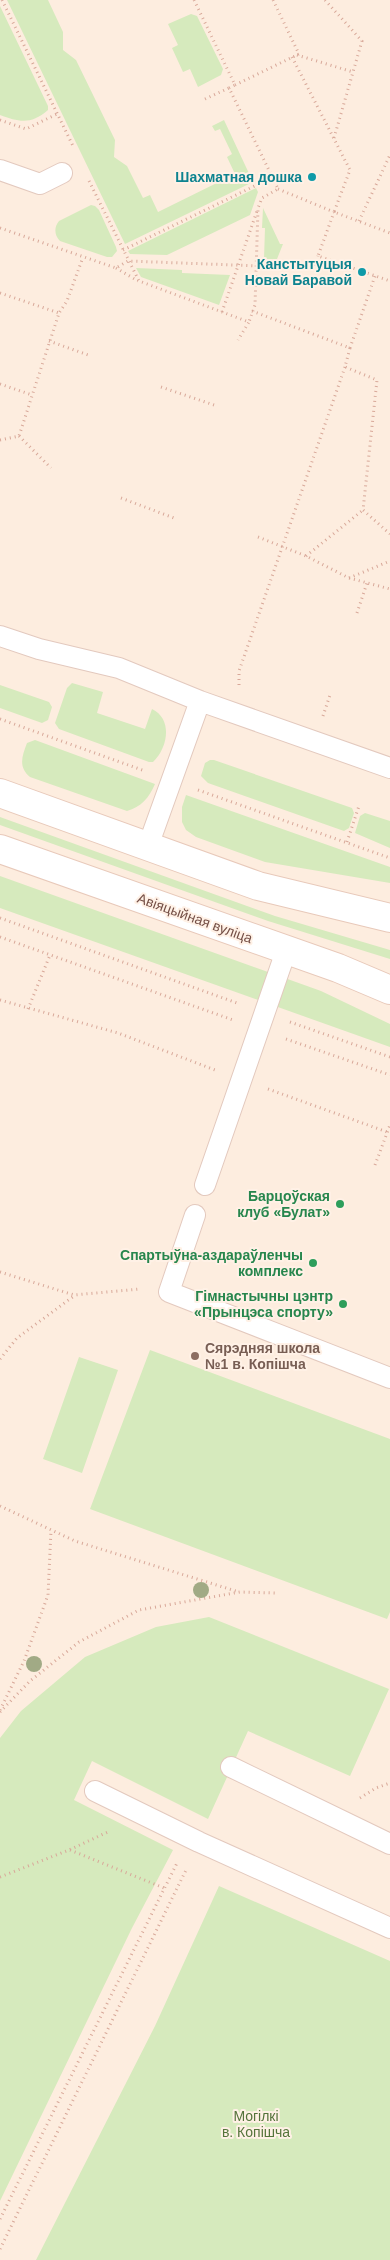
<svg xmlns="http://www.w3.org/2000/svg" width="390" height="2260" viewBox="0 0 390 2260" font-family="Arial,sans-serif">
<rect width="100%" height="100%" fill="#fdeddf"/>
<!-- green -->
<path fill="#d6eabd" d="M7,0H48L63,32V50L76,60L115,140L114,157L127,166L143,198L150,195L158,212L235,174L227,157L232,154L220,129L215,131L212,126L224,120L253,182L125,244Z
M0,6L48,106V110C31,125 19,122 0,115Z
M191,14L197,16L223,69L221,75L198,87L190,69L183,72L172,48L178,45L168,24Z
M256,188L258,192L250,215L167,255L130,254L128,251Z
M91,205L95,206L99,210L116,247L117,251L112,257H107L60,241C54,235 54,227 59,221Z
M263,208L280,244H283L277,259H264L265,228H262Z
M136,268L182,270V273L230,275L219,305L141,277Z
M72,683L103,692L97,713L145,729L152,709C173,719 168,748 153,762H149L59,729L55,723L67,688Z
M0,685L49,702L52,707L48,720L42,723L0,708Z
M35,740L155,784C149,798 141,807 127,811L30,777C18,767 22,756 27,743Z
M210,760H214L352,808L354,813L349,828L344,831L208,783L201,776L205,763Z
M186,795L390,867V883L265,862L196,837L186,830L182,822V807Z
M365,813L390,821V848L355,833L360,816Z
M0,817L275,916L390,950V959L268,921L0,825Z
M0,876L321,991L390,1024V1047L0,908Z
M150,1350L390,1439V1612L387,1619L90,1509Z
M79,1357L118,1370L82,1473L43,1459Z
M209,1617L389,1689L350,1776L248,1731L208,1819L92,1761L74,1800L173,1850L132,1928L0,2201V1738L21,1711L85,1657L156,1627Z
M219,1886L390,1961V2260H36L155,2026Z"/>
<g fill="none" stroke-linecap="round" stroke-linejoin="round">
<!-- service casing -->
<g stroke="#e3c9be" stroke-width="22">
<path id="service" d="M0,170L40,184L62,173
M0,636L39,649L119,668L200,701L390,768
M148,846L200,701
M205,1185L286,951
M195,1215L169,1292L390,1378
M231,1767L390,1844
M95,1791L199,1842L390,1928"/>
</g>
<!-- secondary casing -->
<g stroke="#e8c9ba" stroke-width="30">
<path id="secondary" d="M0,793L258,886L390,918
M0,849L338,968L390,990"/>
</g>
<!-- path -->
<path stroke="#d8a899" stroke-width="3" stroke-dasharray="1 4" stroke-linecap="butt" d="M2,0L73,146
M194,0L235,85L229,88L278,189L262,198L258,208L255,305L249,322
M297,55L353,72L362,41L325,0
M292,57L350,170L334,212L390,233
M235,85L299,54L273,0
M205,99L229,88
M0,120L26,129L57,114
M334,138L353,72
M89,181L139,281L249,322L238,340
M278,189L334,212L318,256L390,281
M359,221L390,155
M0,228L116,268L128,261L314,268L318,256
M123,250L273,177
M116,268L138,281
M0,293L59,313
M252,311L350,348L345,367L377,380L363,510L390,534
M222,312L257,211
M49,341L91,356
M350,348L375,276
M0,384L32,395
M161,387L214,405
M19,436L51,468
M0,440L19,436L59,313L67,301L83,257
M121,498L174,518
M258,537L306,556L349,578L390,589
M306,556L363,510
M349,578L390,561
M357,613L367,583
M239,685V671L345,367
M323,716L330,695
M0,719L145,771
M198,790L390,858
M347,842L359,806
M0,918L237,1003
M0,937L233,1020
M0,1000L118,1033L215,1070
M28,1009L50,955
M290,1022L390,1057
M286,1039L390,1075
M268,1089L390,1133
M375,1165L390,1125
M0,1272L74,1295L140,1289
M0,1359L17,1338L74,1296
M0,1506L75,1541L239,1592
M0,1710L24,1661L48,1595L51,1530
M0,1712L30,1681L79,1642L139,1610L240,1592L275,1593
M360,1798L376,1788L390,1783
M70,1850L164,1888
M0,1877L69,1850L110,1831
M0,2219L177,1863
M0,2249L187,1868"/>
<!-- service -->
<use href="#service" stroke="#fff" stroke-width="20"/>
<!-- secondary -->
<use href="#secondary" stroke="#fff" stroke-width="28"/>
</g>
<!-- trees -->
<g fill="#a1aa85">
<circle cx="201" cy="1590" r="8"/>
<circle cx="34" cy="1664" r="8"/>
</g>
<!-- markers -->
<g fill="#0f9aa8" stroke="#fff1e6" stroke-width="2">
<circle cx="312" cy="177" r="5"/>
<circle cx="362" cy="272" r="5"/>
</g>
<g fill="#2e9e5b" stroke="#fff1e6" stroke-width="2">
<circle cx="340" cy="1204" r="5"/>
<circle cx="313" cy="1263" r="5"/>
<circle cx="343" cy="1304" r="5"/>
</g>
<circle fill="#8d6e63" stroke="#fff1e6" stroke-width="2" cx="195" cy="1356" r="5"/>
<g text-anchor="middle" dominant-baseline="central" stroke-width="4" stroke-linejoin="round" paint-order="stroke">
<!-- culture labels -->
<g font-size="14" font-weight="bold" fill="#0d838f" stroke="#fff1e6" text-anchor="end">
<text x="302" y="177">Шахматная дошка</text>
<text x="352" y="264">Канстытуцыя<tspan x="352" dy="16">Новай Баравой</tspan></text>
</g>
<!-- street labels -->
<g font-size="14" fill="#744f46" stroke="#fff1e6">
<text transform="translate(195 918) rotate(20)">Авіяцыйная вуліца</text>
</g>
<!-- leisure labels -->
<g font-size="14" font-weight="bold" fill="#27864d" stroke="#fff1e6" text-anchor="end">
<text x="330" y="1196">Барцоўская<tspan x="330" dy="16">клуб «Булат»</tspan></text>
<text x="303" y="1255">Спартыўна-аздараўленчы<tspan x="303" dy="16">комплекс</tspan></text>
<text x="333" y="1296">Гімнастычны цэнтр<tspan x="333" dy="16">«Прынцэса спорту»</tspan></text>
</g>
<!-- education labels -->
<g font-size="14" font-weight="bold" fill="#785e54" stroke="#fff1e6" text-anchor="start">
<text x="205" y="1348">Сярэдняя школа<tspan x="205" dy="16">№1 в. Копішча</tspan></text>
</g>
<!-- park labels -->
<g font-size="14" fill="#55743b" stroke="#fff1e6">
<text x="256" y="2116">Могілкі<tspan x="256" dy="16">в. Копішча</tspan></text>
</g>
</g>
</svg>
